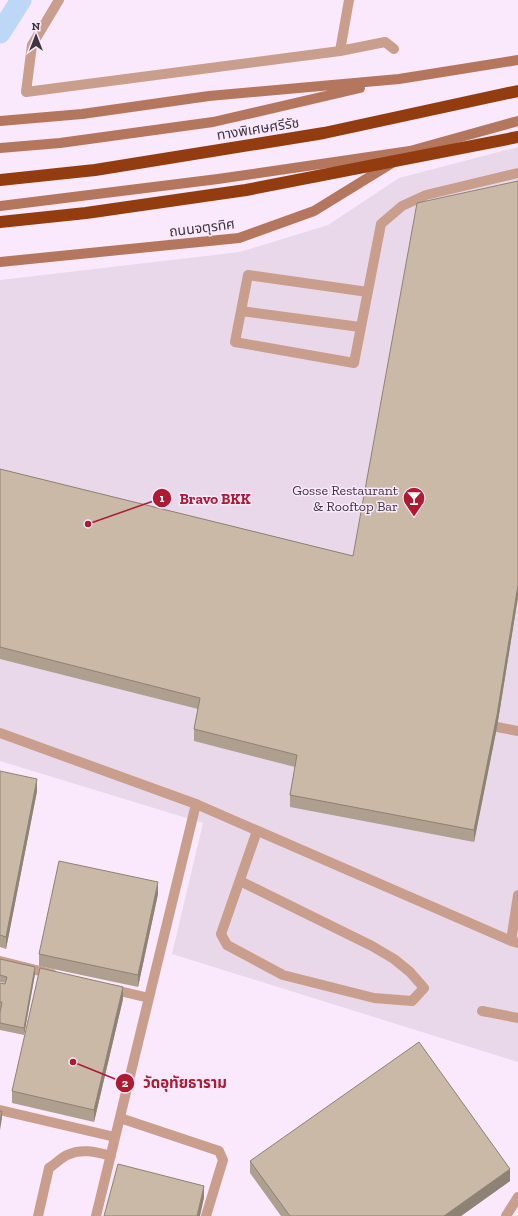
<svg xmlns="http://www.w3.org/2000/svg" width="518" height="1216" viewBox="0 0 518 1216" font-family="'Zilla Slab','Noto Sans Thai',serif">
<rect width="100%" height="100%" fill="#fae9fd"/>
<!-- commercial -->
<path fill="#e9d8ea" d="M518,147V1062L172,954L203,823L0,761V280L240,252L328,225L399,178Z"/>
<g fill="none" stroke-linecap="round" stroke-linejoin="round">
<!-- canal -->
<path stroke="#bdd7f6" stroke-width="21" d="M0,33L21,0"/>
<!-- service -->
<path stroke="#c99e8c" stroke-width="10" d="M59,0L32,45L26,92L340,51L349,0
M340,51L385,42L394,49
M241,311L248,275L368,292
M360,327L241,311L235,342L354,363L381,224L402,206L426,195L518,173
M497,727L518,731
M0,733L196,804L96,1216
M240,881L372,946L394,959L410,972L424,988L412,1001L374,998L283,975L227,945L221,934L257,831
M0,961L52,974
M111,989L149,998
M482,1011L518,1018
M0,1110L115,1137
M120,1118L219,1151L223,1160L206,1216
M38,1216L49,1168C55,1164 61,1158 67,1155C82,1148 96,1152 111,1156
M506,1216L518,1197"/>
<!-- minor -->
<path stroke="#c99e8c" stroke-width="10" d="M196,804L511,941L518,943
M511,941L518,895"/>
<!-- secondary -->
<path stroke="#b4765c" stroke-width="10" d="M0,121L82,114L209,96L399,79L518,60
M0,148L60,143L213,122L360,88
M0,206L218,179L410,151L518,121
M0,262L239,238L314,211L392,163"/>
<!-- motorway -->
<path stroke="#933c0f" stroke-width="12" d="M0,180L95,170L324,133L518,91"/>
<!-- motorway-bridge -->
<path stroke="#933c0f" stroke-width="12" d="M0,222L86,213L246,190L518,137"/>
</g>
<!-- wall -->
<path fill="#ae9f8f" d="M518,181V597L497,727L474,842L290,807V795L295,767L194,741V729L198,709L0,659V469L353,556Z
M0,771L37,791L6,949L0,947Z
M158,894L138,987L39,966V954Z
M0,959L35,974L24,1035L0,1030V1013L1,1009H0V983L5,984L6,983L0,982Z
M123,999L94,1122L12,1103V1091Z
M250,1161L510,1181L461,1216H281L250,1173Z"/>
<!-- shaded-wall -->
<path fill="#8d8274" d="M518,585V597L497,727L474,842V830Z
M37,779V791L6,949V937Z
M158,882V894L138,987V975Z
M35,967V974L24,1035V1028Z
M123,987V999L94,1122V1110Z
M2,1111V1118L0,1130V1123Z
M510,1169V1181L461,1216H444Z
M204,1186V1198L200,1216H197Z"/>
<!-- building -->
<path fill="#cab9a6" stroke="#8d8274" d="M518,181V585L497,715L474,830L290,795L297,755L194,729L200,698L0,647V469L353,556L417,203Z
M0,771L37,779L6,937L0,935Z
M59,861L158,882L138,975L39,954Z
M0,959L35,967L24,1028L0,1023V1013L2,1002H0V983L5,984L7,977L0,975Z
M40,968L123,987L94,1110L12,1091Z
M419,1042L510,1169L444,1216H290L250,1161Z
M0,1111H2L0,1123Z
M118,1164L204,1186L197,1216H104Z"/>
<!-- icons -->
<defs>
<g id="bar-pin" transform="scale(1.15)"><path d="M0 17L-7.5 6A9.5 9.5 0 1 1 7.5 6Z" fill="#ae1a32" stroke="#fae9fd"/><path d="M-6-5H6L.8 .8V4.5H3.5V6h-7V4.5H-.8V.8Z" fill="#fff"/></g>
</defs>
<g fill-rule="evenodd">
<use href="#bar-pin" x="414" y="498"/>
</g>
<g text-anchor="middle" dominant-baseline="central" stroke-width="3" stroke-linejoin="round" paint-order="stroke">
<!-- street labels -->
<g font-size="14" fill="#3d363e" stroke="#fae9fd">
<text transform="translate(258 129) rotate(-9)">ทางพิเศษศรีรัช</text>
<text transform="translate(202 228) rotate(-7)">ถนนจตุรทิศ</text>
</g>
<!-- poi labels -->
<g font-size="14" fill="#3d363e" stroke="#fae9fd" text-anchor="end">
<text x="398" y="490">Gosse Restaurant<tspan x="398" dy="16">&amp; Rooftop Bar</tspan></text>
</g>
</g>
<!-- callouts -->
<path fill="none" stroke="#ae1a32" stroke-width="1.5" d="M88 524L162 498M73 1062L125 1083"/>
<g fill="#ae1a32" stroke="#fae9fd" stroke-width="1.5">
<circle cx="88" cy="524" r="4"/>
<circle cx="73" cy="1062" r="4"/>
<circle cx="162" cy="498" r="10"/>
<circle cx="125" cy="1083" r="10"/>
</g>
<g font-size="12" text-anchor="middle" font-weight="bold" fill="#fff">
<text x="162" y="502">1</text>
<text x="125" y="1087">2</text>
</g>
<g font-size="15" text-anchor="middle" font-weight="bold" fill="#ae1a32" stroke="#fae9fd" stroke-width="3" stroke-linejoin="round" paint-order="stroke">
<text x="215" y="504">Bravo BKK</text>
<text x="185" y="1088">วัดอุทัยธาราม</text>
</g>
<!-- north arrow -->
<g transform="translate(36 36)" stroke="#fae9fd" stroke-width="3" paint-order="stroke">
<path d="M0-3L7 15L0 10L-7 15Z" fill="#3d363e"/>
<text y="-6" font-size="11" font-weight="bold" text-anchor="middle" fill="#3d363e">N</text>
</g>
</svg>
